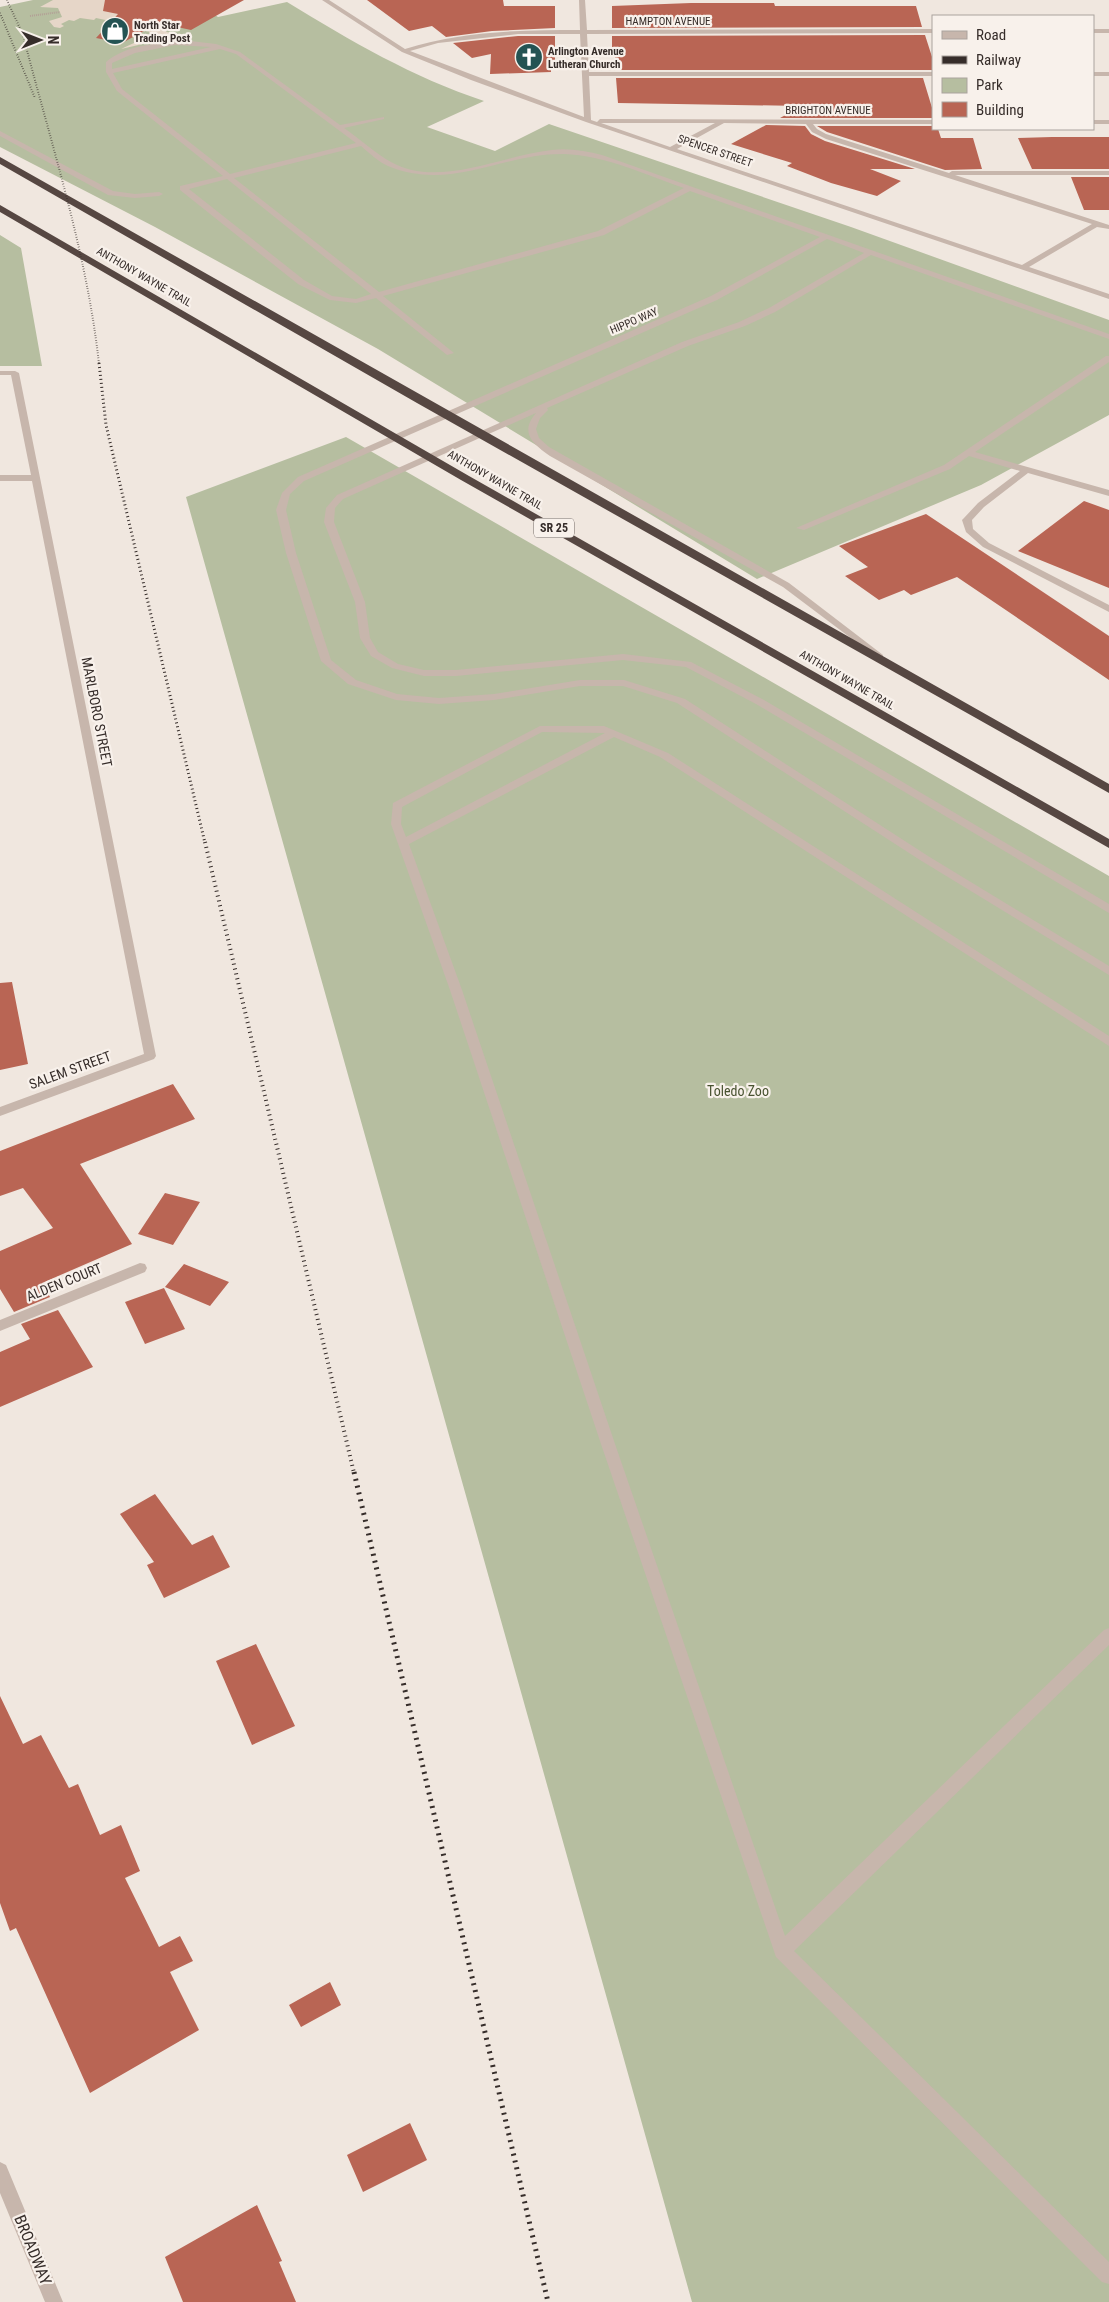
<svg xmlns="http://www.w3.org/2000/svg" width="1109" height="2302" viewBox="0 0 1109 2302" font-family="'Roboto Condensed',sans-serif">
<rect width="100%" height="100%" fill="#f0e7df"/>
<!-- green -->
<path fill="#b6bea0" d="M33,0H193L218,17L287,2C351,41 412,77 484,101L427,127L495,151L549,124L851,227L1109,320V415L981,485L757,579L378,349L155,227L0,147V7Z
M0,235L21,248L42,366H0Z
M346,437L1109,876V2302H692L186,497Z"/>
<!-- plaza -->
<path fill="#e6d6c8" d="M53,0H123L160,23L158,24L167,32L182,35L121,49L151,35L147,29L109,24L110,21L96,18L94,20L80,18L74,21L69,20L61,24L64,26L60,28L54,27L49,21L62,17L58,8L40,7Z"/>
<!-- building -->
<path fill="#b96554" d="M105,0H244L191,30L159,23L122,43L96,38L118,14L103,11Z
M367,0H503L504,6H555V28L492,31L446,37L432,26L409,31Z
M691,3H774L775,6H916L922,27L612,28V6Z
M925,35L933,60V70H616L615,54H612V36Z
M518,36H555V68H551V72L490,74L491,54L472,58L453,43Z
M616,78H923L933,111V118H780L802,106L618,103Z
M766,125L805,126L811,134L825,141L915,169H870L901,181L877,196L831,183L787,166L792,163L731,144Z
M817,126H933V129H938L941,138H973L982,169L945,170L827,132Z
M1052,137H1109V169H1032L1018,138Z
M1071,177H1109V210H1084Z
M1084,501L1109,510V588L1018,551Z
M926,514L1109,636V680L957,577L911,595L904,590L879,600L845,576L868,567L839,546Z
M12,982L28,1064L0,1070V983Z
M173,1084L195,1119L80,1164L132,1244L42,1283L50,1297L14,1312L0,1289V1251L53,1228L23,1188L0,1196V1151Z
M165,1193L200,1202L173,1245L138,1234Z
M184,1264L229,1282L210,1306L165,1287Z
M164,1288L185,1329L145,1344L125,1302Z
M58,1310L93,1367L0,1407V1352L30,1339L21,1324Z
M155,1494L192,1545L213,1535L230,1567L164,1598L147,1565L154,1562L120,1514Z
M256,1644L295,1726L252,1745L216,1661Z
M0,1696L23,1744L41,1735L69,1788L78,1784L100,1835L121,1825L140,1871L125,1878L159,1947L180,1936L193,1961L170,1972L199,2030L90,2093L16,1928L10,1931L0,1903Z
M330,1982L341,2005L301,2027L289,2005Z
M410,2123L427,2160L363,2192L347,2155Z
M257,2205L282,2261L279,2262L296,2302H183L165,2257Z"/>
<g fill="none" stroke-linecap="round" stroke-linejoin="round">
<!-- path -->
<path stroke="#b3a096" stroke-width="2" stroke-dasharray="1 1" stroke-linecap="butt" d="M30,16L60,12"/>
<!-- minor -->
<path fill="#c7b6ac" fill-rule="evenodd" d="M322,0H329L405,49C462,31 521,30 580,30L579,0H585L587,30L933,29V33L587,34L589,72H933V76H589L591,120L597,122L600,119L933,120V124H813L817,129L826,134L949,173L952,171H1109V175H955L1109,225V229L1097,227L1029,267L1109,294V299L586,122L471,80L402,52ZM518,34H580L584,117L410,51L438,43ZM601,123H715L670,147ZM724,123L806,124L812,132L826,139L1092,224L1022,265L677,149Z
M1093,29H1109V33H1093Z
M190,41L216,44L240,52L340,125L384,117V119L344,128C360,139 375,153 391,162C438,189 503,155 552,150C569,148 586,151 602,155L1109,334V339L871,255L775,312L745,326L688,346L547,408L548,410L540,418L536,429L539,438L549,447L789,583L883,655V659L880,660L783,587L550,456C533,444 519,433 536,413L343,499L335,508L334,522L365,602L370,638L378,652L398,664L424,670H456L623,654L691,662L764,700L1109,904V913L756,704L686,667L623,660L456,676H424L392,668L371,656L360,638L355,602L324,522L326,508L337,495L682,342L739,322L769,308L864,253L827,239L717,300L304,481L290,494L286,510L296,553L331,660L356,680L397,694L439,698L494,694L580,680H624L685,699L928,856L1109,966V975L920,860L677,703L623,686H580L494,700L439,704L396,700L348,684L321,661L286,553L276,510L282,493L298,477L711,296L820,237L690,191L604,235L383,296L454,353L447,355L376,298L356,303L330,300L298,284L180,190V186L223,176L117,91L106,72V62C127,44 163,42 190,41ZM175,45L211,47L112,69V63L135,53ZM220,49L236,54L356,143L230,174L122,89L113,73ZM361,146C369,153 379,162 388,166C451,192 502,153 564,154C605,155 645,175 684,188L598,231L379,292L234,178ZM227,179L371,294L356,299L332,296L304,280L189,189Z
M1093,72H1109V76H1093Z
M1093,120H1109V124H1093Z
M0,131L113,191L135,194L159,192L163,194L159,196L135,198L108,195L0,136Z
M1106,356H1109V362L975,452L1109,490V496L1028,473L984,507L972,520L973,529L989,543L1109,605V612L983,547L966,532L962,520L964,518L978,503L1020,471L969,456L950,469L804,530L796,528L944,465Z
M0,371H15L19,373L156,1056L154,1059L0,1116V1107L144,1054L32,481H0V475H31L11,375H0Z
M540,726H604L668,753L1109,1036V1046L660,757L614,737L409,844L462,990L615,1444L785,1936L1104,1630L1109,1628V1645L794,1951L1109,2262V2284L1102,2282L776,1957L774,1951L601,1444L450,990L391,824L393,803ZM542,732L605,733L406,837L401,824L402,807Z
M140,1263L145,1264L147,1268L145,1272L0,1331V1320Z
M0,2162L6,2165L63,2302H45L0,2193Z"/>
<!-- highway -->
<path fill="#564742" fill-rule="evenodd" d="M0,157L1109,784V793L417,403L0,164Z
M0,205L469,476L1109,839V848L461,480L0,212Z"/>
<!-- rail-far3 -->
<path stroke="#362d2a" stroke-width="2" stroke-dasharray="0.5 2" stroke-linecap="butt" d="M7,0L23,35C51,144 87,253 99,364
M0,13L35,98"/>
<!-- rail-far2 -->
<path stroke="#362d2a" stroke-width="3" stroke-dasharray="1 3" stroke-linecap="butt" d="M99,363L106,425L205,843"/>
<!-- rail-far1 -->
<path stroke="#362d2a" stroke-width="4" stroke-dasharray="1 4" stroke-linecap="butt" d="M205,842L354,1473"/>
<!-- rail -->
<path stroke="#362d2a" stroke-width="5" stroke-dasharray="2 5" stroke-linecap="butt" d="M354,1472L548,2302"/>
</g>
<!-- icons -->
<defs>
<g id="shop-disc" transform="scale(1.4375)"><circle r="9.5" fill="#245353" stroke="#f8f1eb"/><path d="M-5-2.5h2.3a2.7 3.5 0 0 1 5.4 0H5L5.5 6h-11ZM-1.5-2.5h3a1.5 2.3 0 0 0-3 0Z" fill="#fff"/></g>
<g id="church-disc" transform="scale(1.4375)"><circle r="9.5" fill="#245353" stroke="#f8f1eb"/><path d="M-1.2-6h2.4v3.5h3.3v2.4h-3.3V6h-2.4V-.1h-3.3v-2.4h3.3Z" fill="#fff"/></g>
</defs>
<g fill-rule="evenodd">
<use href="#shop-disc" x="115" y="31"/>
<use href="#church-disc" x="529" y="57"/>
</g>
<g text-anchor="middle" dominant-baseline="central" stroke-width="4.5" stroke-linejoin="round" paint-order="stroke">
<!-- far-street labels -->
<g font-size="11" fill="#362d2a" stroke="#f8f1eb">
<text x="668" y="21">HAMPTON AVENUE</text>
<text x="828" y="110">BRIGHTON AVENUE</text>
<text transform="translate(715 151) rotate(19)">SPENCER STREET</text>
<text transform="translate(144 277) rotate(30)">ANTHONY WAYNE TRAIL</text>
<text transform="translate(634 321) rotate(-23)">HIPPO WAY</text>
<text transform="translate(495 480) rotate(30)">ANTHONY WAYNE TRAIL</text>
<text transform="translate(847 680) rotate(30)">ANTHONY WAYNE TRAIL</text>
</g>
<!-- far-poi labels -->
<g font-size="11" font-weight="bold" fill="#362d2a" stroke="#f8f1eb" text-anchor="start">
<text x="134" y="25">North Star<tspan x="134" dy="13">Trading Post</tspan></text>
<text x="548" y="51">Arlington Avenue<tspan x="548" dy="13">Lutheran Church</tspan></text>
</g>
<!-- shield labels -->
<rect fill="#f8f1eb" stroke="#706864" stroke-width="1" x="534" y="518.5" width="40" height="19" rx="4"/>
<g font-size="12" font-weight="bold" fill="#362d2a">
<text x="554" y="528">SR 25</text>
</g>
<!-- street labels -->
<g font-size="14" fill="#362d2a" stroke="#f8f1eb">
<text transform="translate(97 712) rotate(79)">MARLBORO STREET</text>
<text transform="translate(70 1070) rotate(-20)">SALEM STREET</text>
<text transform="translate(64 1282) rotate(-22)">ALDEN COURT</text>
</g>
<!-- park labels -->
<g font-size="14" fill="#485230" stroke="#f8f1eb">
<text x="738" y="1091">Toledo Zoo</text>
</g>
<!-- near-street labels -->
<g font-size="16" fill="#362d2a" stroke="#f8f1eb">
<text transform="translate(33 2250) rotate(68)">BROADWAY</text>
</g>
</g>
<!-- legend -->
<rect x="932" y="15" width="162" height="115" fill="#f8f1eb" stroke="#aaa39e"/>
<rect x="942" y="31" width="25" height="8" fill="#c7b6ac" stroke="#aaa39e"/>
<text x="976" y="40" font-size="15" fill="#362d2a">Road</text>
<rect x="942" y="56" width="25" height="8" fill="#362d2a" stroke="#aaa39e"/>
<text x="976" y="65" font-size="15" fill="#362d2a">Railway</text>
<rect x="942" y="78" width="25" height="15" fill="#b6bea0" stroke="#aaa39e"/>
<text x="976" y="90" font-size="15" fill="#362d2a">Park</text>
<rect x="942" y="102" width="25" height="15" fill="#b96554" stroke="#aaa39e"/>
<text x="976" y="115" font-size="15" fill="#362d2a">Building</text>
<!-- north arrow -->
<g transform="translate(40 40) rotate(90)" stroke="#f8f1eb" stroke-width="4" paint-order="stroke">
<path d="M0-4L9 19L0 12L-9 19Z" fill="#362d2a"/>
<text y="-8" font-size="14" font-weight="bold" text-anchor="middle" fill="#362d2a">N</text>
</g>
</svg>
